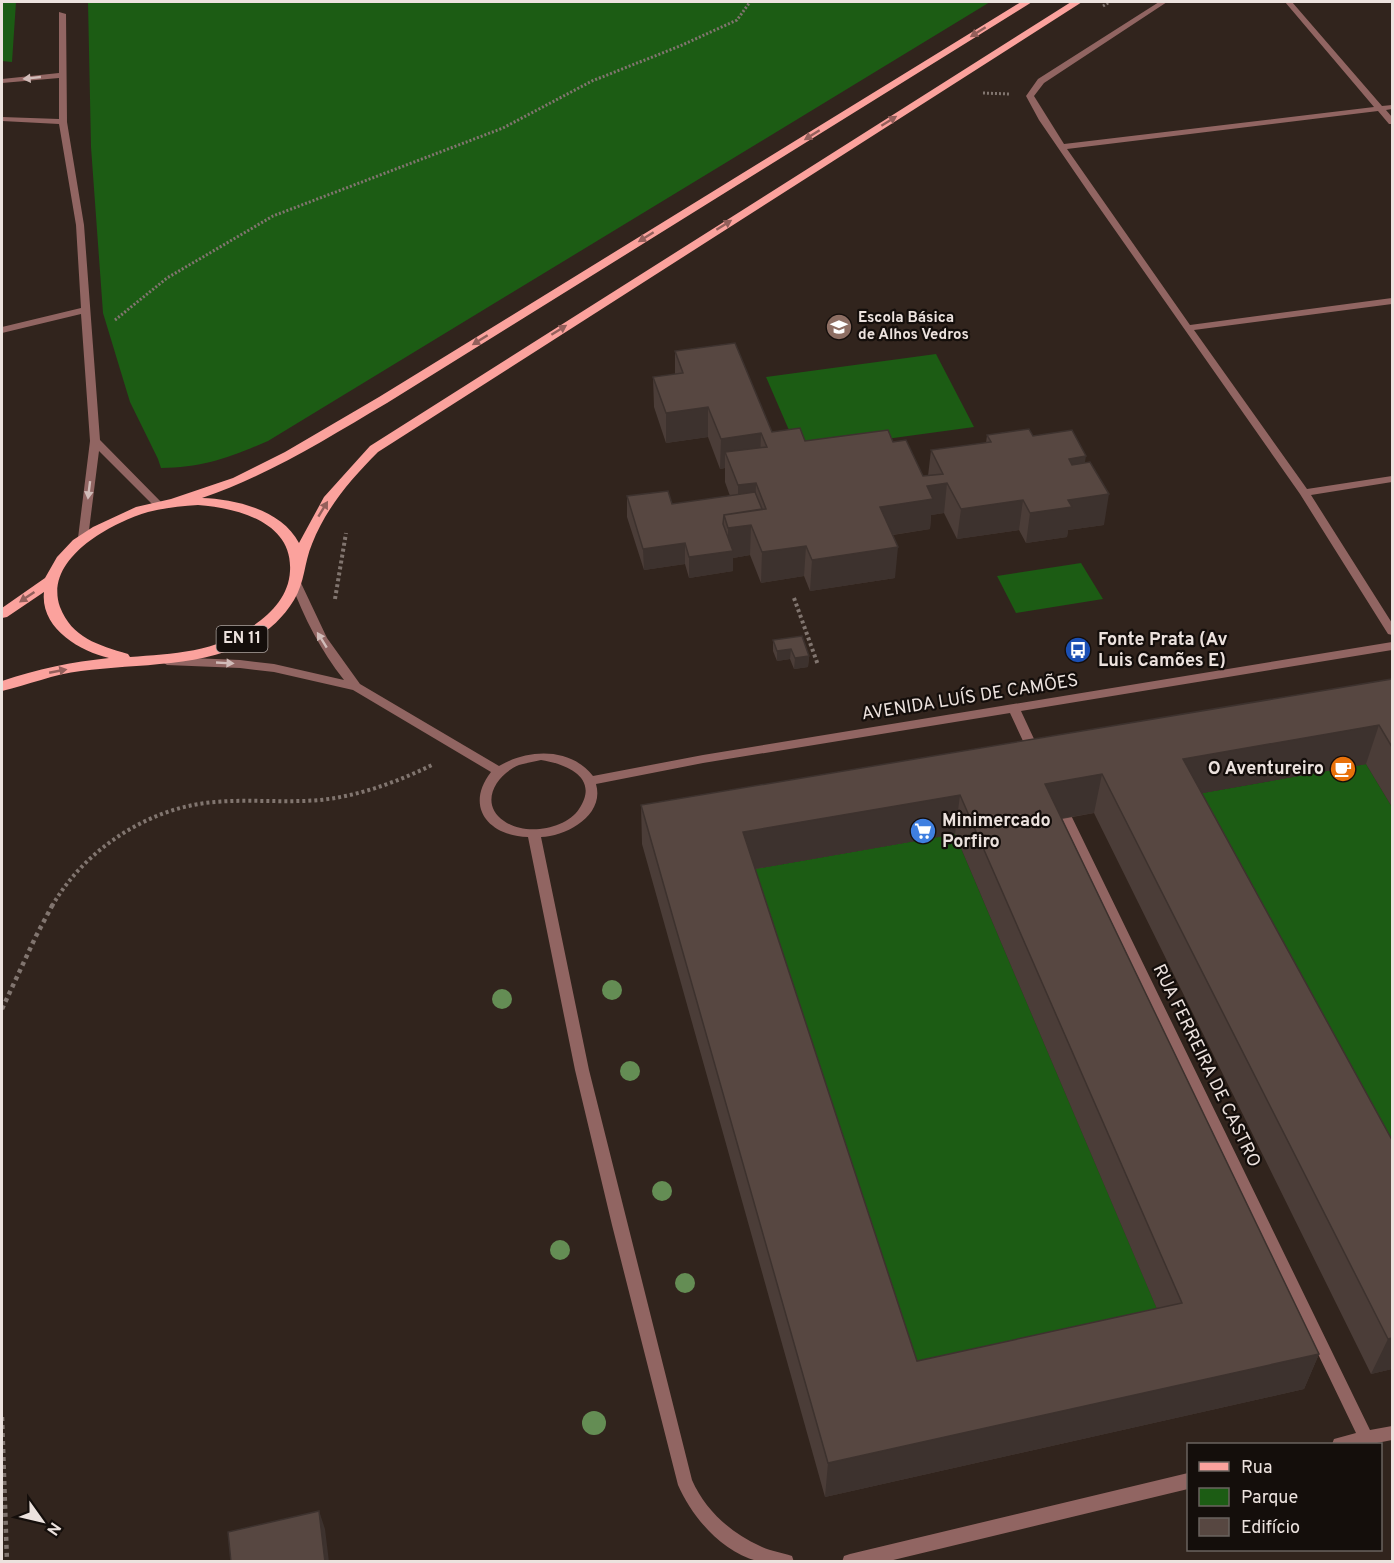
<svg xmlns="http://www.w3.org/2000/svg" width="1394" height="1563" viewBox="0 0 1394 1563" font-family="Overpass,sans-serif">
<rect width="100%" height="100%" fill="#31241d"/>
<!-- green -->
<path fill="#1c5c14" d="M2,2H16L12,62L2,61Z
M88,2H990L268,441C231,457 202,468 161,468L158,459L130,402L103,313L91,147Z
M936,354L974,427L798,451L766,377Z
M1081,563L1103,599L1016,613L997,576Z
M1366,764L1392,807V1206L1174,798Z
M955,834L1170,1339L911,1396L743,871Z"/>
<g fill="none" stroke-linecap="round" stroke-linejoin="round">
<!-- path-far2 -->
<path stroke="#81756f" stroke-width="3" stroke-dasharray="2 2" stroke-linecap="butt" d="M1103,6L1110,2
M983,93L1009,94
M115,320L167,278L273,216L503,128L592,81L680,46L737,20L750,2"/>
<!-- path-far1 -->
<path stroke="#81756f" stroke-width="4" stroke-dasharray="3 3" stroke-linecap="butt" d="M794,598L818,665
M335,599L346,533
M52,906C85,849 149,807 215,802C250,799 285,803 320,800C359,796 397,782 432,765"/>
<!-- path -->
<path stroke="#81756f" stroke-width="4.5" stroke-dasharray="4 4" stroke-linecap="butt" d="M2,1009L36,936L53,904
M2,1417L7,1562"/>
<!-- lane -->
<path fill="#916562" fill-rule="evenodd" d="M59,12L66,14L67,122L84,225L100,440L164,505L159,508L155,507L99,451L88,538L83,541L78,538L90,441L81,314L2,333V327L81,308L76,225L59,124L2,121V117L59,119V78L2,83V79L59,73Z"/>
<!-- street -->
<path fill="#916562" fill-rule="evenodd" d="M1159,2H1167L1044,83L1034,96L1064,144L1374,107L1285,2H1292L1382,106L1392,105V109L1386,110L1392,117V124H1389L1378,111L1067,149L1190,325L1392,298V304L1194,330L1307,489L1392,476V482L1311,495L1392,623V635L1388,634L1300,494L1089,193L1039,120L1026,96L1038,79Z
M296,579L301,583L327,638L360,684L499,766C528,749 570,747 593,776L703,755L1392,642V650L1021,711L1041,754L1035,758L1029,754L1010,713L703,763L596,784C605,815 567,836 541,837L589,1070L692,1480C705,1510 731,1533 760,1546C770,1551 781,1552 792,1556L794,1562C782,1562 768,1563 757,1561C721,1551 692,1517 678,1485L612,1225L575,1070L528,837C489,836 464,807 491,772L353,690L274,672L240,668L167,665L161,661L167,657L240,660L274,664L344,680C321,651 304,618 291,583ZM541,760C567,764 600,778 579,809C565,830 524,836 504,821C479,804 495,775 519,765C525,763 534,762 541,760Z
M1060,801L1066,805L1370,1430L1392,1426V1440L1372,1444H1332L1334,1439L1356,1433L1054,805Z
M1188,1473V1489L885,1562H842L844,1556L850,1554Z"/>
<!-- primary -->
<path fill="#fba29d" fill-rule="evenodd" d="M1021,2H1032L387,403C326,439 269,475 202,498C235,499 282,510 299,543L324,497L370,446L1071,2H1082L378,452C351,479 326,508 312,544C304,563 305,582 294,600C250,672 154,661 81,671C54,674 28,685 2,691V681C37,669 72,662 109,658C79,651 40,628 44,592L7,617L2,618V608L45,578L57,557L73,540L93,527L136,507L171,499L233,478L285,452L379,397ZM198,505C238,508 293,522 290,571C289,595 272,613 253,626C217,652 172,654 130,657L128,654C98,645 72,638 60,607C43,559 111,523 148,512C164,508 181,506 198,505Z"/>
</g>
<!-- trees -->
<g fill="#648d54">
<circle cx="612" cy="990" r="10"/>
<circle cx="502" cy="999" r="10"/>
<circle cx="630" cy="1071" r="10"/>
<circle cx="662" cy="1191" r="10"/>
<circle cx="560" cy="1250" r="10"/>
<circle cx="685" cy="1283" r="10"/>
<circle cx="594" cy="1423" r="12"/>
</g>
<!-- wall -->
<path fill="#4b3d38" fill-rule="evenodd" d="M675,351L772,432L805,441L893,442L923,476H928L931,450L986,443L987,435L1033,436L1085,463L1104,525L1068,530L1067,537L1026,543L1019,530L957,539L944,513L931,515L930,529L893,535L895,578L810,591L804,576L761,583L750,555L733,558V571L689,578L685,564L644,570L627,517V496L672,504L730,496L725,482V468L720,469L708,437L666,443L654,407L653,377L675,374Z
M773,640L809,656L808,667L794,669L790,659L777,661L773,651Z
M1392,679V807L1366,764L1202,793L1392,1140V1369L1371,1374L1094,813L1062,819L1319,1354L1304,1389L825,1497L642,844L641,805ZM955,834L1157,1309L917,1361L755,869Z"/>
<!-- shaded-wall -->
<path fill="#3d322e" d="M708,407V437L666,443V413Z
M761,433L760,463L725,452V468L720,469L721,439Z
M1086,456L1081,486L1069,459Z
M756,483L755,513L738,516V485Z
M947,483L944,513L931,515L930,529L878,537L880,507L927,486Z
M1109,494L1104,525L1068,530L1067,537L1026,543L1030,513L1068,500Z
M1023,500L1019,530L957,539L961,509Z
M751,525L750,555L733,558V571L689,578V557L728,551V528Z
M685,543V564L644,570L643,549Z
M806,546L804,576L761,583L762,552Z
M898,547L895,578L810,591L812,560Z
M791,649L790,659L777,661V651Z
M809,656L808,667L794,669L795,658Z
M1379,725L1366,764L1174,798L1183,759Z
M1102,774L1094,813L1039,822L1045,784Z
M960,795L955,834L743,871V832Z
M1392,1338V1369L1371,1374L1388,1339Z
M1319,1354L1304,1389L825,1497L828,1463Z
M319,1511L325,1529L329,1562H325Z"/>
<!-- building -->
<path fill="#574741" stroke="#3d322e" stroke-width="1.5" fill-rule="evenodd" d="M735,343L772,432L800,428L805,441L888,430L893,442L906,440L923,476L943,474L931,450L991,442L987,435L1029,429L1033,436L1072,430L1086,456L1069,459L1072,465L1090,462L1109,494L1068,500L1072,507L1030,513L1023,500L961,509L947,483L927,486L933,499L880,507L898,547L812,560L806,546L762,552L751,525L728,528L724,515L766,509L756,483L738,485L725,452L767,447L761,433L721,439L708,407L666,413L653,377L683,373L675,351Z
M668,491L672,504L755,492L762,509L724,515L723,524L733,551L689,557L685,543L643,549L627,496Z
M802,636L809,656L795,658L791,649L777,651L773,640Z
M1392,679V747L1379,725L1183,759L1392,1140V1338L1388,1339L1102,774L1045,784L1319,1354L828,1463L641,805ZM960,795L1182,1303L917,1361L743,832Z
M319,1511L325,1562H231L228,1532Z"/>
<!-- one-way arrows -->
<defs><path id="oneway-solid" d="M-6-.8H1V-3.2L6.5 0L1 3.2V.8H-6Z" transform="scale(1.5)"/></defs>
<g fill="#935f5b">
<use href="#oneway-solid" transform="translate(978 32) rotate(148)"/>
<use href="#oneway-solid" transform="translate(889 121) rotate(-32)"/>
<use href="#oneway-solid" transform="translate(812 135) rotate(148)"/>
<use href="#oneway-solid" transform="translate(724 225) rotate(-32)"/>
<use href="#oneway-solid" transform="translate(646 237) rotate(148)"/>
<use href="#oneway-solid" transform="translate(559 330) rotate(-32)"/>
<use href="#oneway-solid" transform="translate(480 340) rotate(148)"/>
<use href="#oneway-solid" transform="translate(323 509) rotate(-59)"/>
<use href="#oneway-solid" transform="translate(27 597) rotate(146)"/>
<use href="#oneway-solid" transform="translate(58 671) rotate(-11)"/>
</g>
<g fill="#d1bcb9">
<use href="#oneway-solid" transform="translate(32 78) rotate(174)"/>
<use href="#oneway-solid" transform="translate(89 490) rotate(97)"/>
<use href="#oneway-solid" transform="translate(322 640) rotate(-122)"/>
<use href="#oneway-solid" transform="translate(225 663) rotate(3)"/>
</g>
<!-- icons -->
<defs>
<g id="school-disc" transform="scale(1.35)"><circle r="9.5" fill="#8d6e63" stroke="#140e0b"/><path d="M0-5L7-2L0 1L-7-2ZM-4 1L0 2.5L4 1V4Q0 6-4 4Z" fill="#fff"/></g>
<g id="bus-disc" transform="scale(1.35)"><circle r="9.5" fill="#1a4fb4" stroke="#140e0b"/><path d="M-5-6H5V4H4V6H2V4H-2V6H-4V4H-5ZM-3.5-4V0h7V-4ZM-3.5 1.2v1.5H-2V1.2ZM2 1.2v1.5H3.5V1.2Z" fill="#fff"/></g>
<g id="cafe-disc" transform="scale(1.35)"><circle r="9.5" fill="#e8710a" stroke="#140e0b"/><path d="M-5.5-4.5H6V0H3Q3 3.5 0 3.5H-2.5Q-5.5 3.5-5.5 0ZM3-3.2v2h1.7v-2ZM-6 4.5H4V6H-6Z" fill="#fff"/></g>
<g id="supermarket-disc" transform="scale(1.35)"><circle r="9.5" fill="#3f7fe0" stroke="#140e0b"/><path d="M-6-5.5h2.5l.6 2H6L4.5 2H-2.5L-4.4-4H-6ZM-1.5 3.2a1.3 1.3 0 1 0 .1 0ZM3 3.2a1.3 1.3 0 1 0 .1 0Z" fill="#fff"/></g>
</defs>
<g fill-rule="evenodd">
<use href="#school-disc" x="839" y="327"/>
<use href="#bus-disc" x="1078" y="650"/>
<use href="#cafe-disc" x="1343" y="769"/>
<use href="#supermarket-disc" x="923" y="831"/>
</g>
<g text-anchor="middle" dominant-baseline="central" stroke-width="4.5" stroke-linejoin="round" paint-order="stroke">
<!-- far-poi labels -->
<g font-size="15" font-weight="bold" fill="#ece2de" stroke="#140e0b" text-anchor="start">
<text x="858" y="318">Escola Básica<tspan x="858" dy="17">de Alhos Vedros</tspan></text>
</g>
<!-- shield labels -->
<rect fill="#140e0b" stroke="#aba29f" stroke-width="1.5" x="216.5" y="626" width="51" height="26" rx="4.5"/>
<g font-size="16" font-weight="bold" fill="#ece2de">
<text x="242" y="639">EN 11</text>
</g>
<!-- poi labels -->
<g font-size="18" font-weight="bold" fill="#ece2de" stroke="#140e0b" text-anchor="start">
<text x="1098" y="640">Fonte Prata (Av<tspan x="1098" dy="21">Luis Camões E)</tspan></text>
<text x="1324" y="769" text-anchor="end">O Aventureiro</text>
<text x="942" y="821">Minimercado<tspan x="942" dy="21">Porfiro</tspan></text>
</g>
<!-- street labels -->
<g font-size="18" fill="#ece2de" stroke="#140e0b">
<text transform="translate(970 698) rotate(-9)">AVENIDA LUÍS DE CAMÕES</text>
<text transform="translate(1206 1066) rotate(64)">RUA FERREIRA DE CASTRO</text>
</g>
</g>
<!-- border -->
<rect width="1394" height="1563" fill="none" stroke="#ece2de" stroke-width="6"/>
<!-- legend -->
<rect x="1187" y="1443" width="195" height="108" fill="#140e0b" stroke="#6a635f" stroke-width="1.5"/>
<rect x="1199" y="1462" width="30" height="9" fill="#fba29d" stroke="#6a635f" stroke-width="1.5"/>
<text x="1241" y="1473" font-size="18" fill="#ece2de">Rua</text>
<rect x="1199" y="1488" width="30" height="18" fill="#1c5c14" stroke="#6a635f" stroke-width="1.5"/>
<text x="1241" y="1503" font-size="18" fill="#ece2de">Parque</text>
<rect x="1199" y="1518" width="30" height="18" fill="#574741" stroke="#6a635f" stroke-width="1.5"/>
<text x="1241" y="1533" font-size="18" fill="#ece2de">Edifício</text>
<!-- north arrow -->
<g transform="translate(42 1521) rotate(124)" stroke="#140e0b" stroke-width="4.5" paint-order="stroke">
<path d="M0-4.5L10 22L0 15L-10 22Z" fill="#ece2de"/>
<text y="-9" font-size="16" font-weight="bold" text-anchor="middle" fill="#ece2de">N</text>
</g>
</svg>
